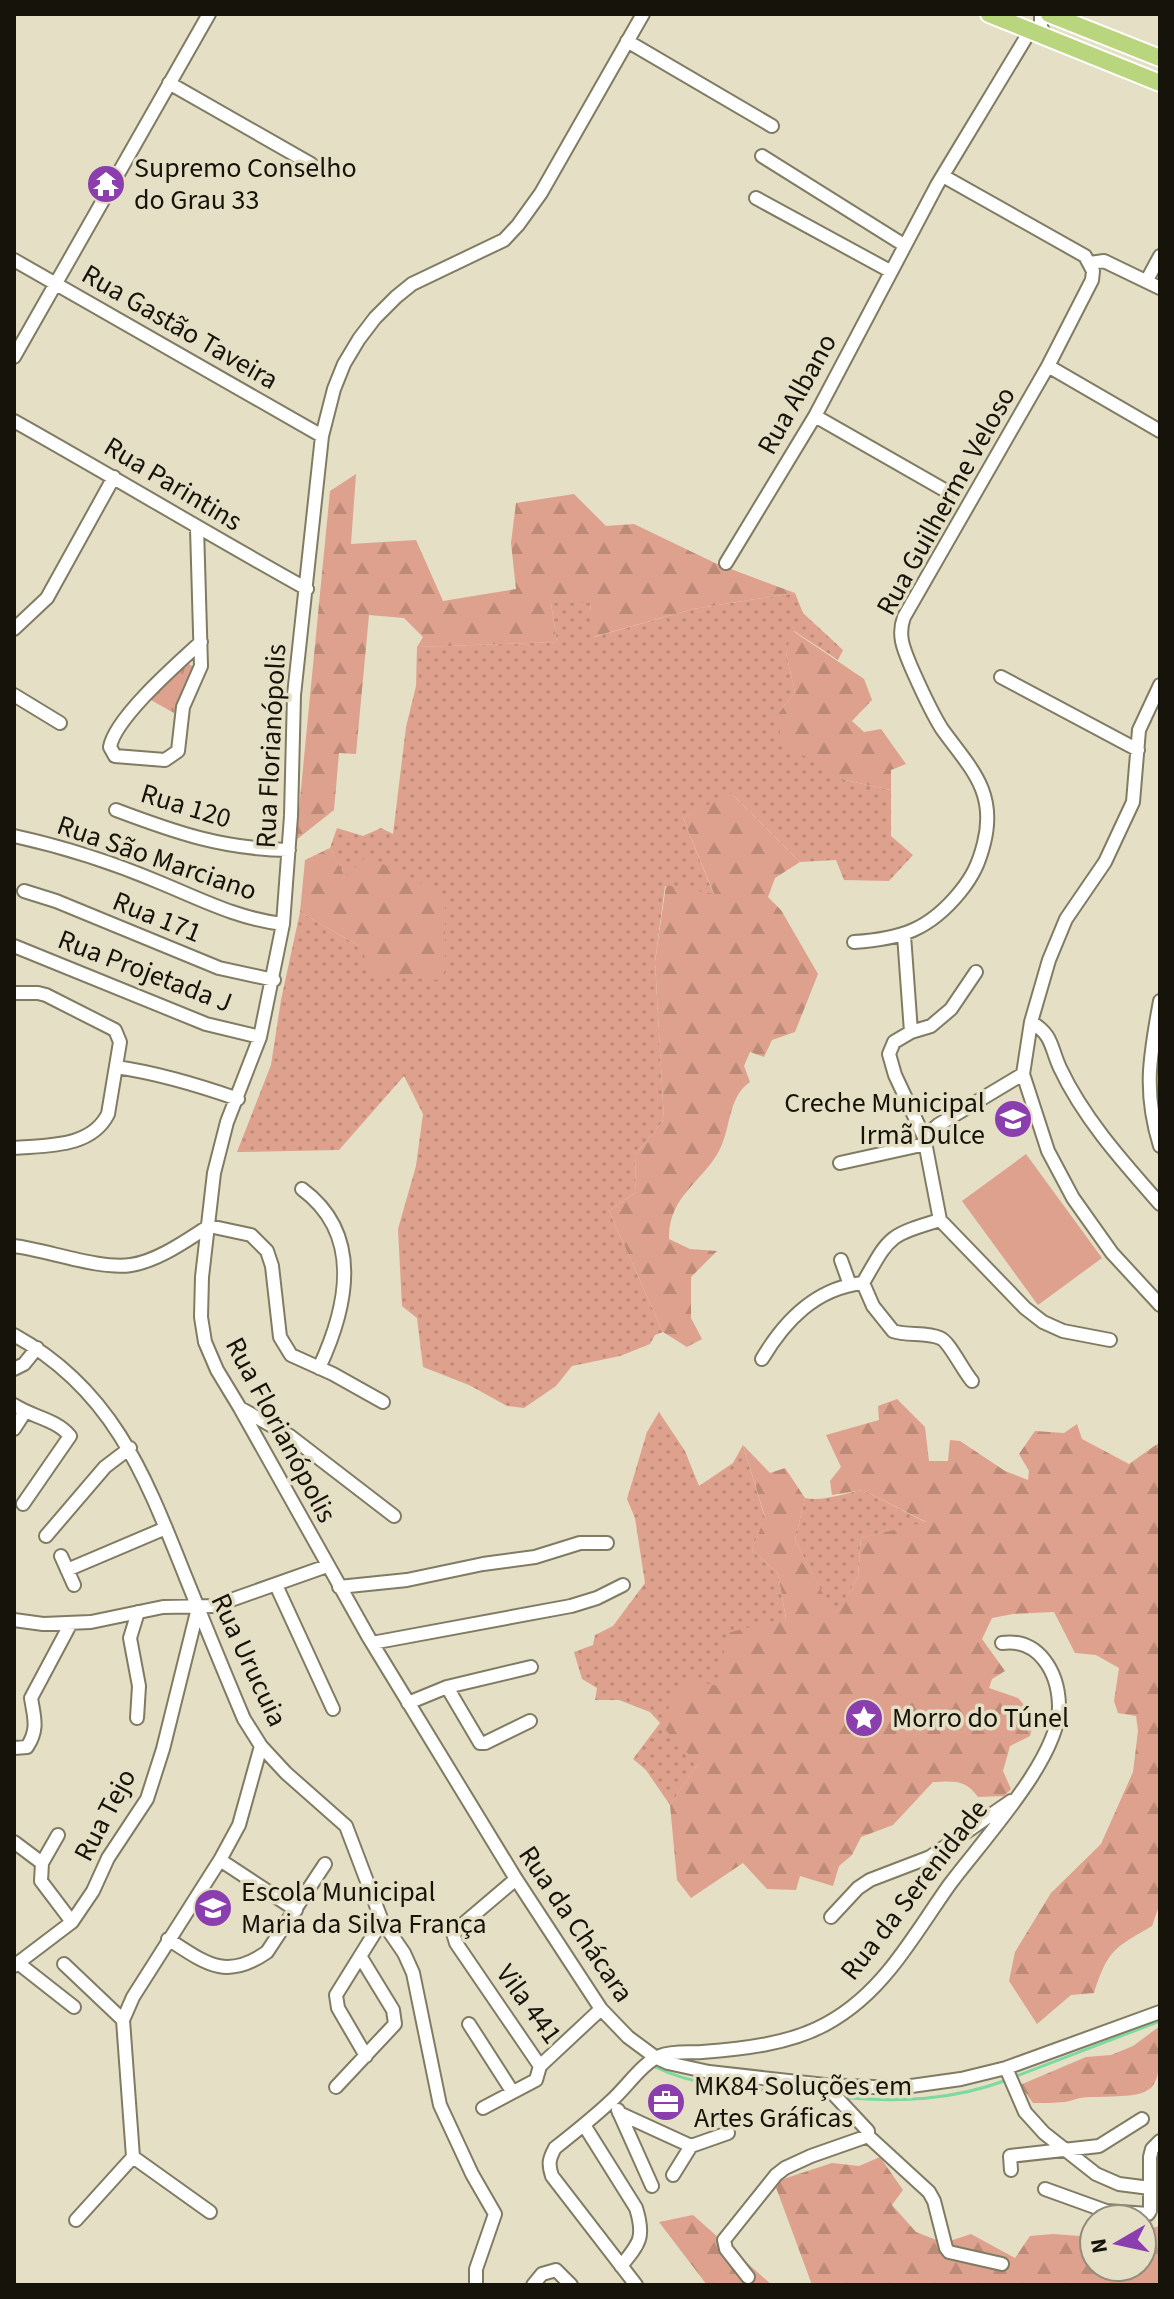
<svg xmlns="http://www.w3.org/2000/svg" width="1174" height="2299" viewBox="0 0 1174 2299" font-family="'Source Sans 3',sans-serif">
<defs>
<pattern id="grass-dots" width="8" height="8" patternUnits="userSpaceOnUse" patternTransform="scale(2)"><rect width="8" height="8" fill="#dea18d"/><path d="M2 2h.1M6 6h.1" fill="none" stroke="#be8a78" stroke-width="1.8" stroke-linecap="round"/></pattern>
<pattern id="forest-firs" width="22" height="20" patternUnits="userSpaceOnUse" patternTransform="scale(2)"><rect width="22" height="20" fill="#dea18d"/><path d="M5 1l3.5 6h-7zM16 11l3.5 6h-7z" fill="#be8a78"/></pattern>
<pattern id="park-tufts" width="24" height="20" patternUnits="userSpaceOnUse" patternTransform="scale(2)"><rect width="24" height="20" fill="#dea18d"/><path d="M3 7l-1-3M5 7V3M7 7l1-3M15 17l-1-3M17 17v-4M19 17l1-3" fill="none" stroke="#be8a78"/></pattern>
</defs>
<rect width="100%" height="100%" fill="#e4dfc5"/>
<!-- grass -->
<path fill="url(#grass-dots)" d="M795,593L803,613L843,650L838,660L794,631L786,653L795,692L778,714L845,780L891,790V836L913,855L889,881L844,880L836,860L800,862L732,794L683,818L714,895L665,886L655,962L664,1120L635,1155L636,1192L609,1211L663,1332L655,1335L650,1344L620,1356L572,1366L556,1386L524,1408L507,1406L469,1385L423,1367L417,1318L402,1306L398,1229L416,1166L423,1114L404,1076L339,1150L237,1152L271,1065L281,1000L300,912L359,946L345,878L330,848L337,828L363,836L381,828L393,834L406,727L416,686L417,647L557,642L551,603H590L594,637L693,609Z
M659,1412L685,1451L699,1486L733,1463L743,1445L765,1518L752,1550L778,1574L786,1619L719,1686L698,1764L670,1805L646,1770L633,1759L660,1723L650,1712L619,1700H595L597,1688L582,1679L574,1652L593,1645L595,1635L613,1626L645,1583L635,1518L627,1499L647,1432Z
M863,1490L927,1523L861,1538L858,1577L835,1618L795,1540L805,1498C823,1502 844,1493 863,1490Z"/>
<!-- forest -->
<path fill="url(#forest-firs)" d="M356,474L351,544L416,540L443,601L516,589L511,543L516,503L574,494L606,526L634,524L715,563L795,593L693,609L593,637L590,603H551L557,642L417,647L423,637L404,618L369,615L356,754L339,753L334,810L296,840L330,491Z
M793,631L864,679L872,700L852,721L864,732L881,729L906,764L891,770V790L845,780L781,742L778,714L795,692L786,653Z
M731,793L800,862L775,878L768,897L781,910L818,974L795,1032L772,1040L764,1057L750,1052L744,1066L750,1082C728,1097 731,1127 720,1149C703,1182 668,1196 669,1239L690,1249L717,1251L691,1277V1318L702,1339L687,1347L663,1332L609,1211L636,1192L635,1155L664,1120L655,962L666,885L714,894L683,818Z
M330,848L345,877L367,856L445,895V980L376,977L359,946L300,912L305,860Z
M897,1399L925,1427L929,1461H948L950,1440L960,1441L1005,1471L1028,1480L1029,1471L1019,1454L1035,1431L1064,1433L1077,1424L1082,1439L1129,1464L1160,1442V1903L1152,1926C1114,1948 1108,1950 1094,1993L1071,1995L1037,2024L1009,1981L1015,1952L1051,1893L1101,1844L1133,1772L1138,1731L1136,1716L1118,1713L1114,1701L1119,1668L1096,1655L1075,1653L1054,1612L1013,1614L992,1618L982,1639L1005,1671L992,1679L989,1688L1018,1698L1035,1717L1030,1736L1010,1746L1003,1771L1011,1789L1004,1796L978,1797C966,1779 953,1781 933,1782L893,1825L861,1837L852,1855L839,1866L833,1886L800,1876L796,1890L767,1889L743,1863L691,1898L677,1880L670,1805L698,1764L660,1724L685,1679L719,1686L727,1633L786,1618L778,1574L752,1550L765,1517L743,1445L770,1473L785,1468L805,1498L795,1540L835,1617L858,1577L861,1538L926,1522L863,1490L832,1495L830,1481L841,1467L826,1435L879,1420L878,1406Z
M1160,2026C1160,2096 1160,2096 1090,2097C1081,2097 1074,2100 1065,2102C1055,2103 1044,2103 1033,2103L1020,2085L1086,2057L1111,2055L1133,2046Z
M880,2157L903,2190L892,2205L916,2232L944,2243L971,2234L1015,2258L1030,2236L1053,2234L1094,2237V2267H1142V2231L1159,2226L1160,2285H812L774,2182L832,2163L859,2166Z
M693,2215L772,2285H707L659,2222Z"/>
<!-- park -->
<path fill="url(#park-tufts)" d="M186,663L193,666L174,713L149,699Z"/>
<!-- garden -->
<path fill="#dea18d" d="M1026,1154L1102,1258L1038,1305L962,1201Z"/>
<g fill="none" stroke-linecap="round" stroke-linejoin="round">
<!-- stream -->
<path stroke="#7cd9a0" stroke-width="3" d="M653,2066C708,2093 771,2089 830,2095
M1014,2077L1160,2021
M841,2097C899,2103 953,2100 1007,2080"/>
<!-- minor casing -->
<g stroke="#807b63" stroke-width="16">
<path id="minor" d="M643,14L541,193L518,225L504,240L412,284L396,297L375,318L359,339L344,364L334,389L322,436L294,695L291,816L283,924L260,1037L227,1122L214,1173L202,1277L201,1317L205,1342L217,1370L240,1408L369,1638L516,1879L601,2009L628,2037L655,2057L668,2063L709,2072L825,2085L897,2088L961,2079L1006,2068L1160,2012
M1041,14V27L1046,37
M627,41L772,126
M169,83L311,164
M762,156L904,245
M756,198L890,271
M14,260L322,436
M1090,263L1104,261L1160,288
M1147,280L1160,256
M14,357L209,14
M1048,366L1160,431
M815,416L948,492
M14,421C112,476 208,534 307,589
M197,528L201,666L183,707L178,751L165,760L115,756L110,747C115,718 178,663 201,642
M726,563L815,416L937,185L1030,31
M14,629L47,598L114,477
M1001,677L1138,750
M1160,685L1139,730L1133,802L1105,862L1066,919L1049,960L1031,1022L1023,1074L1048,1151L1073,1198L1112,1253L1160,1305
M14,695L60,723
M116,810C177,833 223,849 289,850
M14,836C64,847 114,863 161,883C202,900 239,919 283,924
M24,891L56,901L219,968L274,980
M904,935L911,1032
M854,942C901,939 929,930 960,892C973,876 979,863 984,843C997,791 970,768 942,729C930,710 921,689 912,669C904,650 897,636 904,617L1048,366L1092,280L1093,271L1085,256L943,176
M14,946L206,1024L260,1037
M976,972L951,1009L931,1026L911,1032L894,1042L889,1054L895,1075L924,1137L940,1220L1025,1308L1043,1322L1063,1331L1110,1340
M14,993H38L46,995L115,1030L120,1042L108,1114C91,1148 47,1145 14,1148
M1160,1001C1150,1056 1143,1091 1160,1146
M1031,1022C1053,1035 1050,1046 1060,1068C1084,1119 1123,1162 1160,1204
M116,1067C158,1073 198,1085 238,1099
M924,1137L938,1125L1023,1074
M840,1163L926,1144
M302,1189C364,1235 347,1308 319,1368
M14,1246C47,1250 100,1270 131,1265C158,1261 187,1240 209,1226L251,1235L267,1251L272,1266L280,1337L291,1355L333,1374L383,1402
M841,1260L850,1285
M863,1283L873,1306L893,1331C907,1336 926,1332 940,1338C949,1341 963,1371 972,1381
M14,1335C114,1390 146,1478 186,1578C205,1625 224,1672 244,1719L261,1746L286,1773L346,1826L382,1921L404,1953L413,1973L440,2105L472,2174L495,2214L476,2269V2285
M762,1359C785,1320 816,1288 863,1283C890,1236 887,1236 940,1220
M14,1369L24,1364L37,1348
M14,1405C32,1417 56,1419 70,1436L23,1504
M240,1408L290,1436L394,1516
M14,1429L25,1412
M46,1536L105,1467L130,1448
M61,1556L74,1585
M67,1570L166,1528
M276,1585L333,1709
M339,1587L407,1580L483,1564L535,1557L580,1543H607
M14,1620L43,1624L91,1622L163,1607L214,1606L327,1566
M372,1643L571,1606L597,1598L623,1585
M447,1687L480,1743H485L530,1721
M408,1703L447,1687L531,1667
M137,1718L139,1686L130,1638L138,1612
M14,1748L27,1747C39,1729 34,1717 31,1698L71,1623
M14,1842L42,1863L41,1881L72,1922
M220,1860L296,1910
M42,1863L58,1835
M516,1879L456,1930L453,1933L456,1943L540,2066L601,2009
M831,1917L858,1888L870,1880L930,1857L1011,1801
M168,1939C205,1963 226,1981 267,1952L325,1864
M18,1963L74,2007
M64,1964L123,2020
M14,1966L72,1922L93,1891L108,1858L147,1799L163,1749L198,1608
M469,2024L512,2091
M366,2056L338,2008L336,1995L382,1921
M1006,2068L1025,2112L1044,2133L1096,2174L1119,2184L1150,2188
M336,2087L395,2024L393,2010L360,1956
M483,2108L536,2080L540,2066
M618,2110L652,2186
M619,2113L691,2146L728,2133
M584,2125L636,2208C645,2237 640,2243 621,2266
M868,2136L929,2192L934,2201L946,2248L949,2252L1002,2264
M133,2157L123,2020L133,1997L220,1860L239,1825L261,1746
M133,2157L210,2212
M1011,2170L1010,2156L1099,2146L1142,2119
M673,2175L691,2146
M1045,2189L1106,2211L1148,2214L1150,2211V2157L1152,2149L1160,2141
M76,2220L133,2157
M748,2277L726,2249L724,2240L776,2175L785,2168L811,2156L868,2136V2131L825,2085
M533,2285L542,2274L556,2270L571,2285
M636,2285L552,2176C548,2164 549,2159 555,2148C574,2133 593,2118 611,2101C625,2089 644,2061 660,2056C672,2051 688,2053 702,2052C742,2049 790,2044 826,2024C850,2011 873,1990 890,1969C912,1942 930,1912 950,1884C981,1842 1061,1757 1059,1705C1058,1672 1039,1638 1002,1643"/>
</g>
<!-- major casing -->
<g stroke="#fff" stroke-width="20">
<path id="major" d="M989,14L1160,83
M1049,14L1160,58"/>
</g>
<!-- minor -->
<use href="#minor" stroke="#fff" stroke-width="12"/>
<!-- major -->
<use href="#major" stroke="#b9d67e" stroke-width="16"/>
</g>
<!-- icons -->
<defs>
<g id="temple-disc" transform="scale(2)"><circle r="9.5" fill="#8b3eae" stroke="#e4dfc5"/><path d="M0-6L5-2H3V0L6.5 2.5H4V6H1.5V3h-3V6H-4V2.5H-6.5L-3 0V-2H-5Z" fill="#fff"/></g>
<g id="school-disc" transform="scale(2)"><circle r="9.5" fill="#8b3eae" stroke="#e4dfc5"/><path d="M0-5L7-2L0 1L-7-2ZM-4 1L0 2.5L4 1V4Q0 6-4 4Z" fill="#fff"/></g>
<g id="sight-disc" transform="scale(2)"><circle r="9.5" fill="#8b3eae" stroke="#e4dfc5"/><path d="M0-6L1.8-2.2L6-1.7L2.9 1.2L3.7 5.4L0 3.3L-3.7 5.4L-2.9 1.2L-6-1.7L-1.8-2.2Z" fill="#fff"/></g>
<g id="office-disc" transform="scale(2)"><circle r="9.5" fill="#8b3eae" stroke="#e4dfc5"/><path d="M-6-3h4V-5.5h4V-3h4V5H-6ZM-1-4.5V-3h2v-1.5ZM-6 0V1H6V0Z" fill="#fff"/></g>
</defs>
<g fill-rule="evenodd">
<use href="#temple-disc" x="106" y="184"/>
<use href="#school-disc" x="1013" y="1119"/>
<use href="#sight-disc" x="864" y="1718"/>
<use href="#school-disc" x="213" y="1908"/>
<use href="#office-disc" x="666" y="2102"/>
</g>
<g text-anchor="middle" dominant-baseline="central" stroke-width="7" stroke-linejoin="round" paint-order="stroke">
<!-- poi labels -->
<g font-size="28" fill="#15130a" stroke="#e4dfc5" text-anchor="start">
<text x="134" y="168">Supremo Conselho<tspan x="134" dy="32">do Grau 33</tspan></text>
<text x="985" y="1103" text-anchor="end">Creche Municipal<tspan x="985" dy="32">Irmã Dulce</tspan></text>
<text x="892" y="1718">Morro do Túnel</text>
<text x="241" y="1892">Escola Municipal<tspan x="241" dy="32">Maria da Silva França</tspan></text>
<text x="694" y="2086">MK84 Soluções em<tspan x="694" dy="32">Artes Gráficas</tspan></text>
</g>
<!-- street labels -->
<g font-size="28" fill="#15130a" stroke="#e4dfc5">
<text transform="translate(180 327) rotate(30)">Rua Gastão Taveira</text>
<text transform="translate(797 394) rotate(-61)">Rua Albano</text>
<text transform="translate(173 484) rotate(31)">Rua Parintins</text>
<text transform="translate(946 501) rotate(-61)">Rua Guilherme Veloso</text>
<text transform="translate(271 746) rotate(-87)">Rua Florianópolis</text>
<text transform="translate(186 806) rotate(17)">Rua 120</text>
<text transform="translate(157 858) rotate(19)">Rua São Marciano</text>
<text transform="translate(157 917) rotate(22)">Rua 171</text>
<text transform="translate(145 971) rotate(21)">Rua Projetada J</text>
<text transform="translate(281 1430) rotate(62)">Rua Florianópolis</text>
<text transform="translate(249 1660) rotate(65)">Rua Urucuia</text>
<text transform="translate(105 1815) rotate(-62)">Rua Tejo</text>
<text transform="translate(914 1890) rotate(-52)">Rua da Serenidade</text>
<text transform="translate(576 1924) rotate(56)">Rua da Chácara</text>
<text transform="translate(529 2004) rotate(54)">Vila 441</text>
</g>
</g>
<!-- border -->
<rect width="1174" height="2299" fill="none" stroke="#15130a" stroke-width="32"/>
<!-- north arrow -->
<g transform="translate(1118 2243) rotate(261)"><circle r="38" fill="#e4dfc5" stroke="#918d7a" stroke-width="2"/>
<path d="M0-6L14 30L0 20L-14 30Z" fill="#8b3eae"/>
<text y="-12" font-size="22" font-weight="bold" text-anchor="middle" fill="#15130a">N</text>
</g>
</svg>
